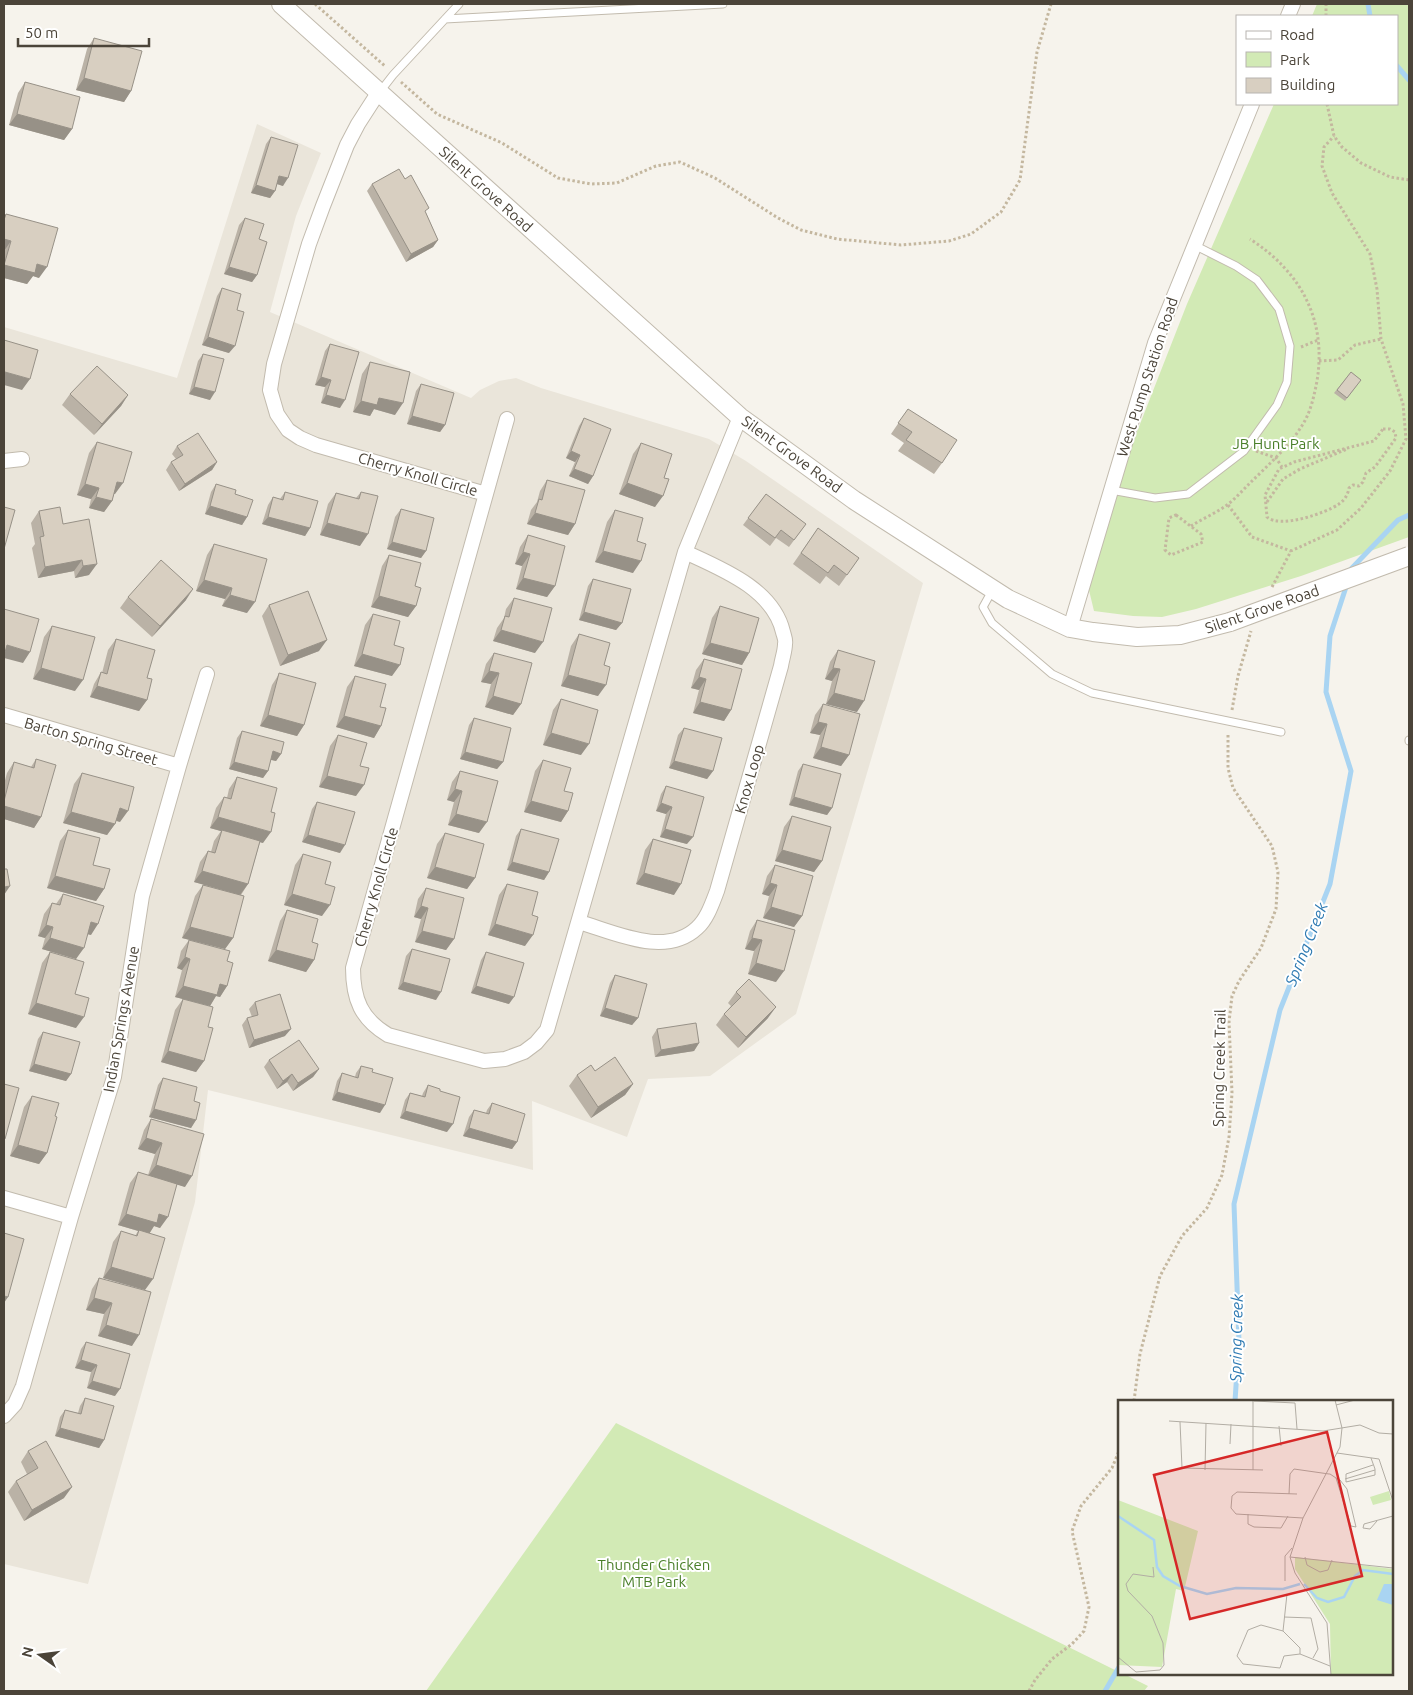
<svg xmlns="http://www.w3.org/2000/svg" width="1413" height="1695" viewBox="0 0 1413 1695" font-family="Ubuntu,sans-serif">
<rect width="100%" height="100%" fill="#f6f3ec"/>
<!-- residential -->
<path fill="#eae5da" d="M257,124L321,153L296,216L270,312L471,398L480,390L499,381L516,378L541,388L709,439L746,461L923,583L796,1014L710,1076L648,1079L627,1137L532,1101L533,1170L208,1090L195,1202L88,1584L4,1564V327L177,378Z"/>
<!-- green -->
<path fill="#d2eab5" d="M1317,4H1409V537L1301,576L1196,609L1162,617L1133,616L1094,611L1088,586L1113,493L1187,304L1274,104H1397V16H1312Z
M616,1423L1119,1672V1674H1124L1148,1686L1144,1691H426Z"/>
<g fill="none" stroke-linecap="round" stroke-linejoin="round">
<!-- stream -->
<path stroke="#a9d4f2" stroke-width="5" d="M1368,4L1370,16
M1397,66L1409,80
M1350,573L1351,569L1398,520L1409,515
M1235,1401L1239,1341L1234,1204L1280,1010L1330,884L1351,771L1326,692L1330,636L1347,584
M1105,1691L1119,1667"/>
<!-- service casing -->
<g stroke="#c2bbae" stroke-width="9">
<path id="service" d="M445,19L723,4
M379,93L393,75L459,4
M1111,490L1155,498L1188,494L1244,451L1277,405L1287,382L1290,346L1279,309L1257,280L1236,266L1194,245
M993,589L983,607L992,623L1052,674L1092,693L1281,732
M1409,740V741"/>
</g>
<!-- minor casing -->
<g stroke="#c2bbae" stroke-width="16">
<path id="minor" d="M1288,16L1293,4
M378,93L358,124L347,145L323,206L309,244L274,364L270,390L277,414L288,430L300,438L316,445L486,494
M507,419L353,968C353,999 361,1019 388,1035L484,1061L505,1059L524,1052L536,1043L547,1030L685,552L740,417
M4,461L22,459
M1070,628L1155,343L1252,104
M4,715L179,766
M579,922C614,932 665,958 697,928C707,919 712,904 717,891L781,666C782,659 785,651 785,644C786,640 784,636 783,632C773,589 722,569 685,552
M4,1198L71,1217
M4,1416L15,1404L23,1386L71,1217L114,1077L142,896L179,766L207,674"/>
</g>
<!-- tertiary casing -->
<g stroke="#c2bbae" stroke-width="20">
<path id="tertiary" d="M281,4L740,417L854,500L1008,599L1070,628L1093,632L1137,637L1180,635L1230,622"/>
</g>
<!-- path -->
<path stroke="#c4b79f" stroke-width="3" stroke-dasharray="2.5 2.5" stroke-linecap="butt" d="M315,4L386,67
M1326,16V4
M401,82L437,114L502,143L558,178L591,184L617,183L656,166L680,162L715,178L778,218L801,230L837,239L901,245L949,241L971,234L1001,212L1020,180L1037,52L1051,4
M1327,104L1334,136L1342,147L1361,163L1390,177L1409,180
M1301,347L1318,340
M1319,361L1338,360L1355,345L1381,339
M1383,429H1390L1395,432L1396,438L1375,467L1366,473L1363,482L1359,486L1353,485L1349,488C1348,494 1345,500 1339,504C1326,513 1280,529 1267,517L1265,495L1279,469L1294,462L1374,441Z
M1256,451L1276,458L1282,467
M1267,502L1283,479L1300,469L1347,449
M1228,505L1252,537L1291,551
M1176,515L1201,534L1203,542L1171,555L1165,550L1169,518Z
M1191,526C1202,519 1216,513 1227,505C1235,499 1242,491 1249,484C1267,466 1290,446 1303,424C1311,411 1314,396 1317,381C1327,320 1301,272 1250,239
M1272,587L1291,551L1337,530L1361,508L1390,471L1406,439L1403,404L1381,339L1377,289L1370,254L1332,193L1322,166L1324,147L1334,136
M1232,710L1238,676L1251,631
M1134,1401L1140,1354L1160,1276L1182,1236L1207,1208L1222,1175L1229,1137L1232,1093L1229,1022L1232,996L1239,981L1261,948L1276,909L1278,872L1272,846L1233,788L1228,768V733
M1029,1691L1035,1680L1052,1659L1072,1644L1084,1631L1089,1607L1072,1531L1081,1506L1112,1468L1119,1451"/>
<!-- service -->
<use href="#service" stroke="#fff" stroke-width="7"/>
<!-- minor -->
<use href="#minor" stroke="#fff" stroke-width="14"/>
<!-- tertiary -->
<use href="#tertiary" stroke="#fff" stroke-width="18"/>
<!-- tertiary-bridge casing -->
<g stroke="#c2bbae" stroke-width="20" stroke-linecap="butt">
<path id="tertiary-bridge" d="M1230,622L1409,556"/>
</g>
<!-- tertiary-bridge -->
<use href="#tertiary-bridge" stroke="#fff" stroke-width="18"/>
</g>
<!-- wall -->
<path fill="#bab2a6" d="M94,38L131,91L124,102L76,90L87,49Z
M25,82L72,129L64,140L9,125L18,93Z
M271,137L283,186L277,184L275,191L270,198L251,193L266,144Z
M372,184L426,213L438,240L433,247L406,262L367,191Z
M6,214L39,278L33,276L27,284L4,278V216Z
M245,218L259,239L257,275L252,282L224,274L239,225Z
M222,288L229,353L202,345L217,296Z
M330,344L340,408L321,403L325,387L315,385L325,351Z
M203,354L210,400L189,394L198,361Z
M370,362L395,415L374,409L370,416L353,412L362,374Z
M1351,372L1361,380L1345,401L1334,393Z
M421,384L445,425L440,432L407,424L416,391Z
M70,394L128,395L121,406L94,435L62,405Z
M908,409L942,463L934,474L898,451L904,443L891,434Z
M584,418L593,476L588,484L569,476L575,462L566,458L579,426Z
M97,442L115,494H114L112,501L104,512L89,508L91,499L77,495L89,453Z
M641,443L664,478L655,507L619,494L633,454Z
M177,446L217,462L212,470L179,491L166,470L171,462L176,459L172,454Z
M547,480L575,524L568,535L527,524L531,510L537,502L540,491Z
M216,484L235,494L247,517L242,525L205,514L211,492Z
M285,492L310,528L305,536L262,524L268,505L273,497L280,499Z
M361,492L360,546L320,535L328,504L336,493L356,498Z
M766,494L806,524L789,547L776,538L770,546L743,525Z
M401,509L426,551L421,558L387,549L395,517Z
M615,510L637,541L633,573L595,562L607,522Z
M39,511L63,524L89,575L75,578L74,571L38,578L32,548L35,544L31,523Z
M818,528L859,558L839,586L826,576L820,584L793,564Z
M528,535L555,586L547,597L516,589L522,566L515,564L520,547Z
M214,544L247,613L222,606L225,599L196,591L207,555Z
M389,555L415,586L416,606L408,617L371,607L382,566Z
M593,579L622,623L616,630L579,620L588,586Z
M128,597L186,600L152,637L120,608Z
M514,598L535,653L493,641L497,628L504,618L506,609Z
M269,605L319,651L280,666L262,616Z
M720,606L749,653L742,665L702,654L712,618Z
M373,614L394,645L392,676L354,666L365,625Z
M52,626L75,691L33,679L44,637Z
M579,634L604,665L598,696L561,686L571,646Z
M116,639L147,678V700L139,711L90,697L94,684L101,672L102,673L108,650Z
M838,650L857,712L826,704L832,681L825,679L830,662Z
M494,653L521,704L513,715L485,707L491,684L481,682L486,664Z
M704,659L731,710L724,721L693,713L699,690L691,688L696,670Z
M279,674L304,725L297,736L260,726L272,685Z
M355,676L380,707L381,726L374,738L336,727L347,687Z
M561,699L581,755L543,745L553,710Z
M823,704L849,755L841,766L813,758L820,735L810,733L815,715Z
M474,718L503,762L497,769L460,759L469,725Z
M684,728L713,771L707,779L669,768L678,735Z
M242,731L281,754L276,761L271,760L268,771L263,778L229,769L237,738Z
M338,735L360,766L356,796L319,787L330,746Z
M36,759L41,817L34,828L4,819V784L7,773L14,762L31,767Z
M543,760L568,811L561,822L524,812L535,771Z
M803,764L832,808L827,815L789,805L798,771Z
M460,771L479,833L448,825L454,802L447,800L452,782Z
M82,773L120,822L116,821L115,824L107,835L63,823L74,784Z
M237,777L263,843L260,842L248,884L241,895L233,938L225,949L182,938L195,896L203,885L239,894L194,882L200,862L208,851L211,852L214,841L221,831L210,828L216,808L224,797L227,798L229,789Z
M666,786L687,844L660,837L666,814L656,811L661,794Z
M317,802L340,853L302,842L312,809Z
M792,816L822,861L814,872L775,861L784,827Z
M521,829L549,872L544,880L507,870L516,836Z
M68,830L93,865L104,889L96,901L47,888L60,841Z
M445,833L475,878L467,889L427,878L437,844Z
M653,839L674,895L636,884L645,850Z
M303,854L325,884L322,916L284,905L295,865Z
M775,865L802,916L794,927L763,918L769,896L762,894L767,876Z
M507,884L525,946L488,935L499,895Z
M426,888L454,939L446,950L415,942L421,919L414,917L418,899Z
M63,894L91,935L88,934L76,959L42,949L45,938L38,936L44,914L52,903L56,904Z
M287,910L312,942L314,960L306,972L268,961L280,921Z
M757,920L776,982L748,974L754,951L745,949L750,931Z
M189,940L227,961V986L220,997L216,996L210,1006L175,997L182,970L177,968L181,951Z
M412,949L436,1000L398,989L406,956Z
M50,952L75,994L76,1028L28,1014L42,963Z
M486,952L509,1004L471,993L481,960Z
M615,975L638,1018L632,1025L600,1016L610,983Z
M736,992L768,1018L738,1048L716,1025L724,1014L731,1006L728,1003Z
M183,999L208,1027L204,1061L196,1072L161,1062L175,1010Z
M255,1002L285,1036L249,1048L242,1025L247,1018L252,1017L249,1009Z
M657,1029L699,1043L694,1051L655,1057L652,1037Z
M43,1032L71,1074L66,1081L29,1071L38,1039Z
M269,1060L319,1069L313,1077L293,1091L287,1082L277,1089L264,1067Z
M361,1066L372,1072L380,1113L332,1100L337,1081L342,1073L355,1077L356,1073Z
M595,1071L633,1084L625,1095L591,1118L569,1086L577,1075Z
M163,1078L194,1101L196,1120L191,1128L149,1117L158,1085Z
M428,1085L447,1132L400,1118L405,1100L410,1093L422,1096L423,1093Z
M32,1096L47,1153L39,1164L10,1156L24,1107Z
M492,1103L517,1142L512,1149L463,1136L469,1117L474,1110L486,1113L487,1110Z
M151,1119L185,1187L177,1184L160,1228L154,1226L149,1234L145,1290L103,1278L113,1242L121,1231L135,1236L138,1231L118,1225L130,1183L138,1172L148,1175L155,1154L138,1149L144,1130Z
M99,1278L132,1346L98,1336L104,1314L86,1310L92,1289Z
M86,1342L115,1396L87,1388L91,1372L75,1368L81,1349Z
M85,1398L104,1440L99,1448L55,1436L60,1417L65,1410L78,1413L80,1406Z
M28,1451L64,1498L24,1521L8,1492L16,1481L27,1474L21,1462Z"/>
<!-- shaded-wall -->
<path fill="#979187" d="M84,78L131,91L124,102L76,90Z
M17,114L72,129L64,140L9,125Z
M279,176L288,178L283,186L274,183Z
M256,185L275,191L270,198L251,193Z
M4,239L11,241L4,251Z
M438,240L433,247L406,262L411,254Z
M37,264L47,267L39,278L33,276L27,284L4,278V265Z
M229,267L257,275L252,282L224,274Z
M208,337L235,346L229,353L202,345Z
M5,372L30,379L22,390L4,385V373Z
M321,377L331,380L325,387L315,385Z
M194,387L215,392L210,400L189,394Z
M128,395L121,406L94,435L102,424Z
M326,395L345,400L340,408L321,403Z
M379,398L403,403L395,415L374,409L370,416L353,412L361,401Z
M412,416L445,425L440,432L407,424Z
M571,451L580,455L575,462L566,458Z
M217,462L212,470L179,491L185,484Z
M574,469L593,476L588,484L569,476Z
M117,482L123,483L115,494L110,493Z
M627,483L663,496L655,507L619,494Z
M85,484L99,488L91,499L77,495Z
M96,497L112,501L104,512L89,508Z
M210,506L247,517L242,525L205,514Z
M535,513L575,524L568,535L527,524Z
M268,517L310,528L305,536L262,524Z
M327,523L368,534L360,546L320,535Z
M392,542L426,551L421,558L387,549Z
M603,551L641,561L633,573L595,562Z
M523,552L530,554L522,566L515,564Z
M82,560L74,571L38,578L45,567Z
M97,564L89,575L75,578L83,566Z
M523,578L555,586L547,597L516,589Z
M204,580L232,588L225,599L196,591Z
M193,589L186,600L152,637L160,626Z
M230,595L255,602L247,613L222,606Z
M379,596L416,606L408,617L371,607Z
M584,612L622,623L616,630L579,620Z
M501,630L543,642L535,653L493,641Z
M327,640L319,651L280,666L288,655Z
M710,643L749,653L742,665L702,654Z
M7,645L30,652L23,663L4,658V649Z
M362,654L400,665L392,676L354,666Z
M41,668L83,680L75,691L33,679Z
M833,668L840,669L832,681L825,679Z
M489,671L499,673L491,684L481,682Z
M568,675L606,685L598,696L561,686Z
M699,677L706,679L699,690L691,688Z
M97,686L147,700L139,711L90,697Z
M834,693L864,701L857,712L826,704Z
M493,696L521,704L513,715L485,707Z
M700,702L731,710L724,721L693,713Z
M268,715L304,725L297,736L260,726Z
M344,716L381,726L374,738L336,727Z
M818,722L827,724L820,735L810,733Z
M551,733L589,744L581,755L543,745Z
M821,747L849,755L841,766L813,758Z
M273,751L281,754L276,761L268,759Z
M465,752L503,762L497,769L460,759Z
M674,761L713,771L707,779L669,768Z
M234,762L268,771L263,778L229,769Z
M327,776L364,785L356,796L319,787Z
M455,789L462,791L454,802L447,800Z
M794,797L832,808L827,815L789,805Z
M531,801L568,811L561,822L524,812Z
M661,803L672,807L666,814L656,811Z
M4,806L41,817L34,828L4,819Z
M120,808L128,811L120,822L112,819Z
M71,812L115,824L107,835L63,823Z
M456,814L487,822L479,833L448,825Z
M218,817L271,832L263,843L210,828Z
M665,829L693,837L687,844L660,837Z
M308,835L345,845L340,853L302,842Z
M782,850L822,861L814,872L775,861Z
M512,862L549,872L544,880L507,870Z
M435,867L475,878L467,889L427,878Z
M202,871L248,884L240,895L194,882Z
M644,873L681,884L674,895L636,884Z
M55,876L104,889L96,901L47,888Z
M770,883L777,885L769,896L762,894Z
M10,886L4,895V887Z
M292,894L330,905L322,916L284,905Z
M421,906L428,908L421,919L414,917Z
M771,907L802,916L794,927L763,918Z
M91,922L98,924L91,935L83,933Z
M495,924L533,935L525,946L488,935Z
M46,925L53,927L45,938L38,936Z
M190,927L233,938L225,949L182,938Z
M422,931L454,939L446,950L415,942Z
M50,938L84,948L76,959L42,949Z
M752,938L762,940L754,951L745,949Z
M276,950L314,960L306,972L268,961Z
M185,957L190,959L182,970L177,968Z
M756,963L784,971L776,982L748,974Z
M403,982L441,992L436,1000L398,989Z
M220,984L227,986L220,997L216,996L210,1006L175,997L183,986Z
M476,986L514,997L509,1004L471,993Z
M36,1003L84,1017L76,1028L28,1014Z
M776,1007L768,1018L738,1048L746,1037Z
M605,1008L638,1018L632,1025L600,1016Z
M291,1029L285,1036L249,1048L254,1040Z
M699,1043L694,1051L655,1057L661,1050Z
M168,1051L204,1061L196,1072L161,1062Z
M34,1064L71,1074L66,1081L29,1071Z
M319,1069L313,1077L293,1091L298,1083Z
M292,1074L287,1082L277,1089L283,1081Z
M633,1084L625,1095L591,1118L598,1107Z
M337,1092L385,1105L380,1113L332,1100Z
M154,1109L196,1120L191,1128L149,1117Z
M405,1111L453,1124L447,1132L400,1118Z
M469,1128L517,1142L512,1149L463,1136Z
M146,1138L162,1143L155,1154L138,1149Z
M18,1145L47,1153L39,1164L10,1156Z
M156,1165L192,1176L185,1187L148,1176Z
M126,1214H159L168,1217L160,1228L154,1226L149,1234L118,1225Z
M111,1267L153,1279L145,1290L103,1278Z
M4,1296L8,1297L4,1303Z
M94,1298L112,1303L104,1314L86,1310Z
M106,1325L139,1335L132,1346L98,1336Z
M81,1360L97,1365L91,1372L75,1368Z
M92,1381L120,1389L115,1396L87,1388Z
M60,1428L104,1440L99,1448L55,1436Z
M72,1487L64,1498L24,1521L32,1510Z"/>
<!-- building -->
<path fill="#d8cfc1" stroke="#979187" d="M94,38L142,51L131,91L84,78Z
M25,82L80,97L72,129L17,114Z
M271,137L298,145L288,178L279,176L275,191L256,185Z
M399,169L405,179L411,175L429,208L425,211L438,240L411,254L372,184Z
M6,214L58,228L47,267L37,264L35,273L4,265L11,241L4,239V220Z
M245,218L264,224L259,239L267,242L257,275L229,267Z
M222,288L241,294L237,310L244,312L235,346L208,337Z
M4,340L38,350L30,379L5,372L4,375Z
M330,344L359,352L345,400L326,395L331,380L321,377Z
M203,354L224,359L215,392L194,387Z
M370,362L410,372L403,403L379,398L377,405L361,401Z
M97,366L128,395L102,424L70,394Z
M1351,372L1361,380L1347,398L1337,390Z
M421,384L454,393L445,425L412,416Z
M908,409L957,440L942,463L906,440L912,432L898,423Z
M584,418L611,429L593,476L574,469L580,455L571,451Z
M198,433L217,462L185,484L171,462L183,455L177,446Z
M97,442L132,452L123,483L117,482L112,501L96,497L99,488L85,484Z
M641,443L672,454L664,478L669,479L663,496L627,483Z
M547,480L585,490L575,524L535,513L539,499L542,500Z
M216,484L236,490L235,494L253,500L247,517L210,506Z
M285,492L318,501L310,528L268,517L273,497L283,500Z
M361,492L378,496L368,534L327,523L336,493L359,499Z
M766,494L806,524L794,540L781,530L775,538L748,518Z
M4,507L15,510L4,549Z
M60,507L63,524L89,519L97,564L83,566L82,560L45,567L40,537L44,536L39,511Z
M401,509L434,518L426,551L392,542Z
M615,510L643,518L637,541L646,544L641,561L603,551Z
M818,528L859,558L847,575L834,565L828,573L801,553Z
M528,535L565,546L555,586L523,578L530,554L523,552Z
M214,544L267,559L255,602L230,595L232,588L204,580Z
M389,555L421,563L415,586L421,588L416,606L379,596Z
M161,560L193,589L160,626L128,597Z
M593,579L631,589L622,623L584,612Z
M308,591L327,640L288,655L269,605Z
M514,598L552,608L543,642L501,630L505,616L509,617Z
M720,606L759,618L749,653L710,643Z
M4,609L39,619L30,652L7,645L4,656Z
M373,614L400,621L394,645L404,648L400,665L362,654Z
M52,626L95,637L83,680L41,668Z
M579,634L610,643L604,665L610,667L606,685L568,675Z
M116,639L155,650L147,678L152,679L147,700L97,686L101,672L107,674Z
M838,650L875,661L864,701L834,693L840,669L833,668Z
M494,653L532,663L521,704L493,696L499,673L489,671Z
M704,659L742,669L731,710L700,702L706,679L699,677Z
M279,673L316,683L304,725L268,715Z
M355,676L386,684L380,707L386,708L381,726L344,716Z
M561,699L598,710L589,744L551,733Z
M823,704L860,714L849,755L821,747L827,724L818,722Z
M474,718L511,728L503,762L465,752Z
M684,728L722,738L713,771L674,761Z
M242,731L284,742L281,754L273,751L268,771L234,762Z
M338,735L367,743L360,766L369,768L364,785L327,776Z
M36,759L56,765L41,817L4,806V801L14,762L34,768Z
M543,760L571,768L564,791L573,793L568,811L531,801Z
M803,764L841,774L832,808L794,797Z
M460,771L498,781L487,822L456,814L462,791L455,789Z
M82,773L134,787L128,811L120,808L115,824L71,812Z
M237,777L277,788L271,812L275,813L271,832L218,817L224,797L231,799Z
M666,786L704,797L693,837L665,829L672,807L661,803Z
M317,802L355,812L345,845L308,835Z
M792,816L831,827L822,861L782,850Z
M521,829L559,839L549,872L512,862Z
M68,830L100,838L93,865L110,869L104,889L55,876Z
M222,830L260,841L248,884L202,871L208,851L215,853Z
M445,833L484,844L475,878L435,867Z
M653,839L691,850L681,884L644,873Z
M303,854L331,862L325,884L335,887L330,905L292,894Z
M775,865L813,876L802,916L771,907L777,885L770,883Z
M4,869H7L10,886L4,887Z
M507,884L538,892L532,915L538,917L533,935L495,924Z
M203,885L244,896L233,938L190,927Z
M426,888L464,898L454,939L422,931L428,908L421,906Z
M63,894L104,906L98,924L91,922L84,948L50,938L53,927L46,925L52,903L60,905Z
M287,910L318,919L312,942L318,944L314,960L276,950Z
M757,920L795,930L784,971L756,963L762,940L752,938Z
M189,940L230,951L227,961L233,963L227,986L220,984L217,995L183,986L190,959L185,957Z
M412,949L450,959L441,992L403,982Z
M50,952L84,962L75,994L89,998L84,1017L36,1003Z
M486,952L524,963L514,997L476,986Z
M615,975L647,984L638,1018L605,1008Z
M749,979L776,1007L746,1037L724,1014L741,997L736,992Z
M280,994L291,1029L254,1040L247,1018L258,1015L255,1002Z
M183,999L213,1007L208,1027L213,1028L204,1061L168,1051Z
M696,1023L699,1043L661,1050L657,1029Z
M43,1032L80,1042L71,1074L34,1064Z
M299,1040L319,1069L298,1083L292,1074L283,1081L269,1060Z
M615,1057L633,1084L598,1107L577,1075L591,1065L595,1071Z
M361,1066L373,1069L372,1072L393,1078L385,1105L337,1092L342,1073L358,1078Z
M163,1078L197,1087L194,1101L200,1103L196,1120L154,1109Z
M4,1084L19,1088L5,1139L4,1138Z
M428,1085L440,1089V1091L460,1097L453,1124L405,1111L410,1093L425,1097Z
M32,1096L59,1103L55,1116L57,1117L47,1153L18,1145Z
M492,1103L525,1114L517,1142L469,1128L474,1110L489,1114Z
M151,1119L204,1134L192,1176L156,1165L162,1143L146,1138Z
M138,1172L177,1184L168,1217L159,1214L157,1223L126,1214Z
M139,1230L165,1238L153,1279L111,1267L121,1231L137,1236Z
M4,1233L24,1239L8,1297L4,1296Z
M99,1278L151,1292L139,1335L106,1325L112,1303L94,1298Z
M86,1342L130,1354L120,1389L92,1381L97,1365L81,1360Z
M85,1398L114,1406L104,1440L60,1428L65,1410L81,1414Z
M46,1441L72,1487L32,1510L16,1481L38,1468L28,1451Z"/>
<g text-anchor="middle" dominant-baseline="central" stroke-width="4" stroke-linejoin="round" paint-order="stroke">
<!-- street labels -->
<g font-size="15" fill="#4b4439" stroke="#fff">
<text transform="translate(486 189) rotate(42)">Silent Grove Road</text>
<text transform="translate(1147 377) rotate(-72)">West Pump Station Road</text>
<text transform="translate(792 454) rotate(36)">Silent Grove Road</text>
<text transform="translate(418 474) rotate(16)">Cherry Knoll Circle</text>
<text transform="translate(1262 609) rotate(-19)">Silent Grove Road</text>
<text transform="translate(91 741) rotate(16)">Barton Spring Street</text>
<text transform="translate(749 779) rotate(-74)">Knox Loop</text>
<text transform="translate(376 887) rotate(-74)">Cherry Knoll Circle</text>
<text transform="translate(121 1019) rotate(-80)">Indian Springs Avenue</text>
<text transform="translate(1219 1068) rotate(-89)">Spring Creek Trail</text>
</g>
<!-- park labels -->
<g font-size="15" fill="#4a7f2a" stroke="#fff">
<text x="1276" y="443">JB Hunt Park</text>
<text x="654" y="1564">Thunder Chicken<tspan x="654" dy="17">MTB Park</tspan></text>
</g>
<!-- water labels -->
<g font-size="16" font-style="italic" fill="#2e7ab2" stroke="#fff">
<text transform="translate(1306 944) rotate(-68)">Spring Creek</text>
<text transform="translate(1236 1338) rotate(-89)">Spring Creek</text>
</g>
</g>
<!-- overview -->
<g transform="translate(1118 1400)">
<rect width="275" height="275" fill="#f6f3ec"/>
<path d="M271,91L273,100L255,105L252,97ZM0,100L80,131L66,191L58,189L44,267L0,265ZM177,157L275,169V275H213L212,224L177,169Z" fill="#d2eab5"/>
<path d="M266,184H275V205L259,200Z" fill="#a9d4f2"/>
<path fill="none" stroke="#a9d4f2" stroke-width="2.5" d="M0,116L36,140L39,167L45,176L62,186L89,194L118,188L165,189L182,184M186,184L199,198L210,202L226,197L237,176L245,170L275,174"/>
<path fill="none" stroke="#b2ada4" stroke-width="1" d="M136,1L177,3L179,29M218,5L237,0M51,21L205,31L242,25L261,33L275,34M62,22L64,68L145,70M161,26L163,46M112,44L113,24M219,53L261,59L275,101M253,58L257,69V75L228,82V74L255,65M87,70L88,23M135,70V0M227,79L257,70M171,94L172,74L176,69L211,74H212L218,78L222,80L229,89L238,127L233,126L218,78M179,94L119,92L114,96L113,108L118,114L185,118M130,114V124L136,127L163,128L170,116M259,121L252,129L245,128L246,124L275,116M172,157L275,168M187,157L189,165L202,172L210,170L214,160M167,181V156L174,148M166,217L193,218L200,249L195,258M165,231L169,194M182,254V248L165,231L143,225L130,230L119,256L125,264L162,268L166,256L182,254L212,266M0,257L18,272L42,270L46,265L45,243L34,216L10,191L8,184L15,174L36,177L35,167M213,275L209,223L177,173L172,157L185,118L222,47L224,28L217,0"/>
<path fill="#d62828" fill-opacity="0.15" stroke="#d62828" stroke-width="2.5" d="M209,32L244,176L72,219L36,75Z"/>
<rect width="275" height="275" fill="none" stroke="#4b4439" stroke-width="2.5"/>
</g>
<!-- border -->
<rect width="1413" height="1695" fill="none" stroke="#4b4439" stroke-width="10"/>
<!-- legend -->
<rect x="1236" y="15" width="162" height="90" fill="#ffffff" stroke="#b7b4b0"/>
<rect x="1246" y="31" width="25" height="8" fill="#ffffff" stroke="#b7b4b0"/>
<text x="1280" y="40" font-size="15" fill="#4b4439">Road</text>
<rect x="1246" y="52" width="25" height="15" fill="#d2eab5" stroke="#b7b4b0"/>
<text x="1280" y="65" font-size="15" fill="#4b4439">Park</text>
<rect x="1246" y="78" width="25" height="15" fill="#d8cfc1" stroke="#b7b4b0"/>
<text x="1280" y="90" font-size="15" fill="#4b4439">Building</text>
<!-- north arrow -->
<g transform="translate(40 1655) rotate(284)" stroke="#ffffff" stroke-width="4" paint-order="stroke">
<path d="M0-4L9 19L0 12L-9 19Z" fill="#4b4439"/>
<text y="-8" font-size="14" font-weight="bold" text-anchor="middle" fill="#4b4439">N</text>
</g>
<!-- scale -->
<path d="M18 38v8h131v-8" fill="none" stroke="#4b4439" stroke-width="2.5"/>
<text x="25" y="38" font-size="15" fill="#4b4439" stroke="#ffffff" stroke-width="4" paint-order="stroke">50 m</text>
</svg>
